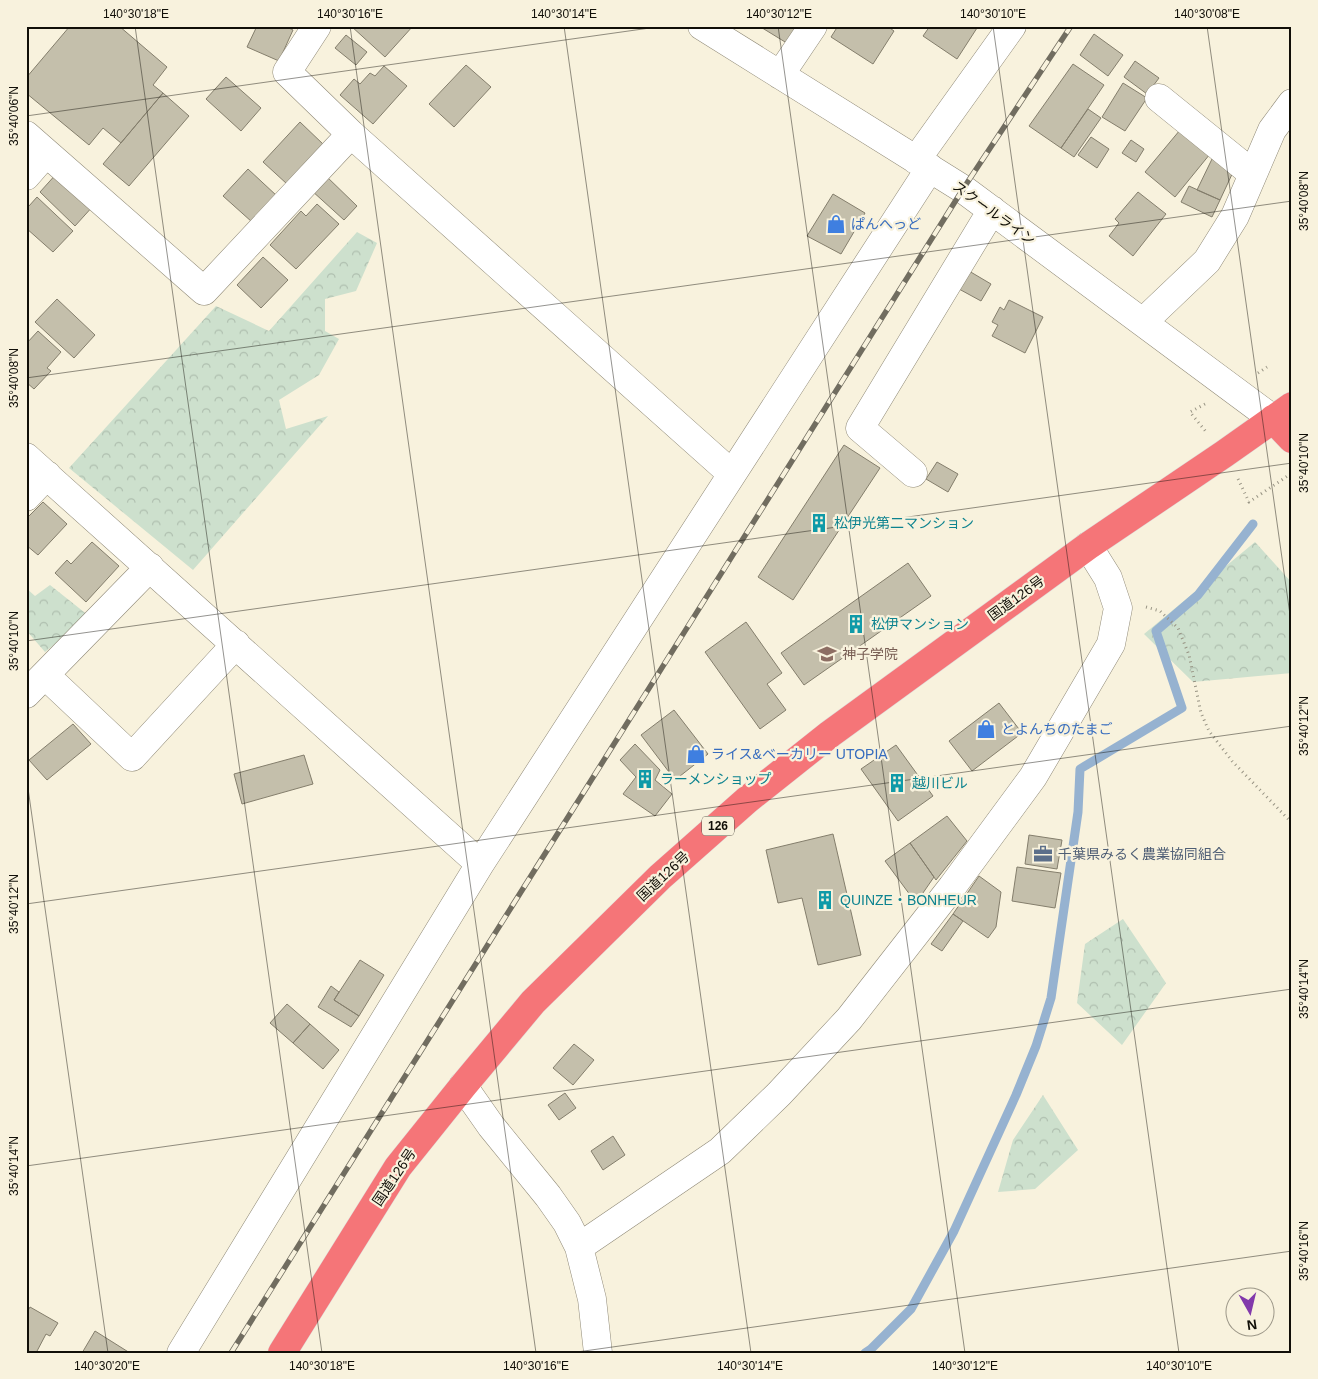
<svg xmlns="http://www.w3.org/2000/svg" width="1318" height="1379" viewBox="0 0 1318 1379" font-family="Arial,'Noto Sans JP',sans-serif">
<defs>
<pattern id="forest-crowns" width="20" height="18" patternUnits="userSpaceOnUse" patternTransform="scale(1.25)"><rect width="20" height="18" fill="#cde0cd"/><path d="M2 6a3 3 0 1 1 6 0M12 15a3 3 0 1 1 6 0" fill="none" stroke="#afbfaf"/></pattern>
</defs>
<rect width="100%" height="100%" fill="#f8f2dd"/>
<!-- forest -->
<path fill="url(#forest-crowns)" d="M357,232L377,243L356,291L325,299V331L339,339L319,375L279,400L286,429L328,416L193,570L69,468L216,306L269,331Z
M1255,542L1292,583V673L1193,682L1144,634Z
M50,585L89,616L45,652L26,630V588L35,596Z
M1123,919L1166,983L1122,1045L1077,1003L1085,944Z
M1043,1095L1078,1150L1035,1189L998,1192L1013,1140Z"/>
<g fill="none" stroke-linecap="round" stroke-linejoin="round">
<!-- stream -->
<path stroke="#96b2d0" stroke-width="9" d="M865,1353L871,1349L911,1309L954,1231L1016,1095L1036,1046L1051,998L1078,812L1080,769L1182,708L1156,631L1198,595L1253,524"/>
</g>
<!-- building -->
<path fill="#c4bfab" stroke="#847e6c" d="M70,26H119L167,67L153,85L163,93L121,143L103,128L89,145L26,93V78Z
M257,26H285L293,30L279,61L247,47Z
M351,26H413L385,57Z
M759,26H802L790,45Z
M838,26H887L894,31L873,64L831,37Z
M930,26H974L977,28L957,59L923,36Z
M1094,34L1123,55L1108,76L1080,55Z
M346,35L367,52L356,65L335,48Z
M1135,61L1159,78L1147,94L1124,77Z
M1073,64L1104,85L1061,148L1029,126Z
M466,65L491,87L454,127L429,104Z
M384,66L407,86L373,124L340,95L354,79L360,84L370,73L375,76Z
M226,77L261,108L241,131L206,99Z
M1123,83L1147,98L1125,131L1102,117Z
M163,93L189,116L129,186L103,164Z
M1088,109L1101,118L1074,157L1061,148Z
M300,122L324,145L287,184L263,162Z
M1180,130L1210,154L1175,197L1145,172Z
M1091,137L1109,149L1097,168L1078,155Z
M1131,140L1144,149L1136,162L1122,153Z
M1212,159L1234,170L1220,200L1197,190Z
M248,169L277,196L252,222L223,196Z
M58,172L94,205L75,226L40,192Z
M325,175L357,206L344,220L311,190Z
M1189,186L1220,200L1212,217L1181,202Z
M1138,192L1166,214L1133,256L1109,236L1119,223L1115,219Z
M833,194L865,213L841,254L807,236Z
M37,197L73,231L53,252L26,228V202L29,206Z
M317,204L339,224L296,269L270,245L301,211L306,216Z
M263,257L288,280L261,308L237,285Z
M969,271L991,284L981,301L959,289Z
M57,299L95,335L74,358L35,322Z
M1009,300L1043,317L1025,353L992,336L998,325L992,322L1000,307L1004,310Z
M38,331L61,352L47,368L51,371L34,389L26,382V344Z
M844,445L880,468L793,600L758,577Z
M937,462L958,474L948,492L926,479Z
M43,502L67,524L38,555L26,545V519Z
M92,542L119,566L86,602L55,573L67,560L71,564Z
M908,563L931,596L804,685L781,653Z
M746,622L782,673L767,684L786,710L760,729L705,652Z
M999,703L1022,733L972,771L949,741Z
M674,710L708,754L675,780L641,735Z
M73,724L91,744L47,780L29,760Z
M635,744L660,770L655,780L672,794L655,816L623,794L636,777L620,760Z
M896,745L933,796L898,821L861,769Z
M304,755L313,784L242,804L234,774Z
M947,816L967,841L936,880L910,843Z
M833,834L861,955L818,965L802,898L778,903L766,850Z
M1029,835L1062,840L1057,869L1025,864Z
M910,843L934,877L916,903L885,861Z
M1017,867L1061,873L1055,908L1012,901Z
M979,876L1001,892L996,927L988,938L953,914Z
M953,914L963,921L942,951L931,944Z
M360,960L384,975L359,1016L334,1000Z
M331,986L339,992L334,1000L359,1016L351,1027L318,1007Z
M287,1004L310,1024L293,1043L270,1023Z
M310,1024L339,1050L323,1069L293,1043Z
M574,1044L594,1060L573,1085L553,1068Z
M565,1093L576,1108L559,1120L548,1105Z
M613,1136L625,1155L603,1170L591,1151Z
M30,1307L58,1323L50,1336L46,1334L36,1353H26V1314Z
M95,1331L130,1353H82Z"/>
<g fill="none" stroke-linecap="round" stroke-linejoin="round">
<!-- minor casing -->
<g stroke="#8f8977" stroke-width="29">
<path id="minor" d="M317,26L287,72L351,134L732,474
M702,26L963,189L1273,419
M780,75L813,26
M1159,98L1253,174
M26,135L204,291L351,134
M916,160L1012,26
M26,176L46,153
M1143,322L1207,261L1235,216L1272,130L1292,103
M26,457L480,864
M913,473L860,428L992,210
M26,497L47,475
M45,675L132,757L236,644
M26,694L150,567
M463,1086L491,1126L548,1196L567,1223L579,1247L592,1299L598,1353
M579,1247L720,1151L779,1094L849,1019L952,887L1033,777L1111,644L1118,608L1108,578L1088,546
M181,1353L480,864L930,168"/>
</g>
<!-- highway casing -->
<g stroke="#dedddc" stroke-width="29">
<path id="highway" d="M1273,419L1292,439
M282,1353L398,1167L463,1086L533,1002L660,877L747,800L830,734L1088,546L1224,454L1292,406"/>
</g>
<!-- path -->
<path stroke="#979383" stroke-width="3" stroke-dasharray="1 4" stroke-linecap="butt" d="M1258,373L1267,367
M1205,404L1190,412L1207,433
M1238,479L1249,502L1292,473
M1146,607L1160,611L1178,628L1189,655L1201,713L1209,731L1232,761L1292,823"/>
<!-- minor -->
<use href="#minor" stroke="#fff" stroke-width="28"/>
<!-- highway -->
<use href="#highway" stroke="#f57578" stroke-width="28"/>
<!-- rail casing -->
<g stroke="#716d60" stroke-width="5.5">
<path id="rail" d="M231,1353L963,189L1071,26"/>
</g>
<!-- rail -->
<use href="#rail" stroke="#f8f2dd" stroke-width="4" stroke-dasharray="11" stroke-linecap="butt"/>
</g>
<!-- ticks -->
<path fill="none" stroke="#110f08" stroke-width="1" stroke-opacity="0.45" d="M135,26L322,1353M350,26L536,1353M564,26L751,1353M778,26L965,1353M993,26L1179,1353M1207,26L1292,629M26,116L664,26M26,378L1292,201M26,641L1292,463M26,774L108,1353M26,904L1292,726M26,1166L1292,989M570,1353L1292,1251"/>
<!-- icons -->
<defs>
<g id="shop-bare" transform="scale(1.5)"><path d="M-5-2.5h2.3a2.7 3.5 0 0 1 5.4 0H5L5.5 6h-11ZM-1.5-2.5h3a1.5 2.3 0 0 0-3 0Z" fill="#3f7fe0" stroke="#f8f2dd" stroke-width="2.5" paint-order="stroke"/></g>
<g id="building-bare" transform="scale(1.5)"><path d="M-4-6H4V6H1V3H-1V6H-4ZM-2.5-4.3h1.7v1.8h-1.7ZM.8-4.3h1.7v1.8H.8ZM-2.5-1h1.7V.8h-1.7ZM.8-1h1.7V.8H.8Z" fill="#0f9aa8" stroke="#f8f2dd" stroke-width="2.5" paint-order="stroke"/></g>
<g id="school-bare" transform="scale(1.5)"><path d="M0-5L7-2L0 1L-7-2ZM-4 1L0 2.5L4 1V4Q0 6-4 4Z" fill="#8d6e63" stroke="#f8f2dd" stroke-width="2.5" paint-order="stroke"/></g>
<g id="office-bare" transform="scale(1.5)"><path d="M-6-3h4V-5.5h4V-3h4V5H-6ZM-1-4.5V-3h2v-1.5ZM-6 0V1H6V0Z" fill="#5c6f8a" stroke="#f8f2dd" stroke-width="2.5" paint-order="stroke"/></g>
</defs>
<g fill-rule="evenodd">
<use href="#shop-bare" x="836" y="224"/>
<use href="#building-bare" x="819" y="523"/>
<use href="#building-bare" x="856" y="624"/>
<use href="#school-bare" x="827" y="654"/>
<use href="#shop-bare" x="986" y="729"/>
<use href="#shop-bare" x="696" y="754"/>
<use href="#building-bare" x="645" y="779"/>
<use href="#building-bare" x="897" y="783"/>
<use href="#office-bare" x="1043" y="854"/>
<use href="#building-bare" x="825" y="900"/>
</g>
<g text-anchor="middle" dominant-baseline="central" stroke-width="4.5" stroke-linejoin="round" paint-order="stroke">
<!-- shield labels -->
<rect fill="#f8f2dd" stroke="#565348" stroke-width="1" x="702" y="816.5" width="32" height="19" rx="4"/>
<g font-size="12" font-weight="bold" fill="#110f08">
<text x="718" y="826">126</text>
</g>
<!-- street labels -->
<g font-size="14" fill="#110f08" stroke="#f8f2dd">
<text transform="translate(994 213) rotate(36)">スクールライン</text>
<text transform="translate(1016 598) rotate(-36)">国道126号</text>
<text transform="translate(663 876) rotate(-43)">国道126号</text>
<text transform="translate(394 1177) rotate(-56)">国道126号</text>
</g>
<!-- shop labels -->
<g font-size="14" fill="#366cbe" stroke="#f8f2dd" text-anchor="start">
<text x="851" y="224">ぱんへっど</text>
<text x="1001" y="729">とよんちのたまご</text>
<text x="711" y="754">ライス&amp;ベーカリー UTOPIA</text>
</g>
<!-- culture labels -->
<g font-size="14" fill="#0d838f" stroke="#f8f2dd" text-anchor="start">
<text x="834" y="523">松伊光第二マンション</text>
<text x="871" y="624">松伊マンション</text>
<text x="660" y="779">ラーメンショップ</text>
<text x="912" y="783">越川ビル</text>
<text x="840" y="900">QUINZE・BONHEUR</text>
</g>
<!-- education labels -->
<g font-size="14" fill="#785e54" stroke="#f8f2dd" text-anchor="start">
<text x="842" y="654">神子学院</text>
</g>
<!-- service labels -->
<g font-size="14" fill="#4e5e75" stroke="#f8f2dd" text-anchor="start">
<text x="1058" y="854">千葉県みるく農業協同組合</text>
</g>
</g>
<!-- border -->
<rect width="1318" height="1379" fill="none" stroke="#f8f2dd" stroke-width="55"/>
<!-- north arrow -->
<g transform="translate(1250 1312) rotate(172)"><circle r="24" fill="#f8f2dd" stroke="#9c9788"/>
<path d="M0-4L9 19L0 12L-9 19Z" fill="#8239ab"/>
<text y="-8" font-size="14" font-weight="bold" text-anchor="middle" fill="#110f08">N</text>
</g>
<rect x="28" y="28" width="1262" height="1324" fill="none" stroke="#110f08" stroke-width="2"/>
<g font-size="12" text-anchor="middle" fill="#110f08">
<text x="136" y="18">140°30'18"E</text>
<text x="350" y="18">140°30'16"E</text>
<text x="564" y="18">140°30'14"E</text>
<text x="779" y="18">140°30'12"E</text>
<text x="993" y="18">140°30'10"E</text>
<text x="1207" y="18">140°30'08"E</text>
<text transform="translate(14 116) rotate(-90)" y="4">35°40'06"N</text>
<text transform="translate(1304 201) rotate(-90)" y="4">35°40'08"N</text>
<text transform="translate(14 378) rotate(-90)" y="4">35°40'08"N</text>
<text transform="translate(1304 463) rotate(-90)" y="4">35°40'10"N</text>
<text transform="translate(14 641) rotate(-90)" y="4">35°40'10"N</text>
<text transform="translate(1304 726) rotate(-90)" y="4">35°40'12"N</text>
<text transform="translate(14 904) rotate(-90)" y="4">35°40'12"N</text>
<text transform="translate(1304 989) rotate(-90)" y="4">35°40'14"N</text>
<text transform="translate(14 1166) rotate(-90)" y="4">35°40'14"N</text>
<text transform="translate(1304 1251) rotate(-90)" y="4">35°40'16"N</text>
<text x="107" y="1370">140°30'20"E</text>
<text x="322" y="1370">140°30'18"E</text>
<text x="536" y="1370">140°30'16"E</text>
<text x="750" y="1370">140°30'14"E</text>
<text x="965" y="1370">140°30'12"E</text>
<text x="1179" y="1370">140°30'10"E</text>
</g>
</svg>
